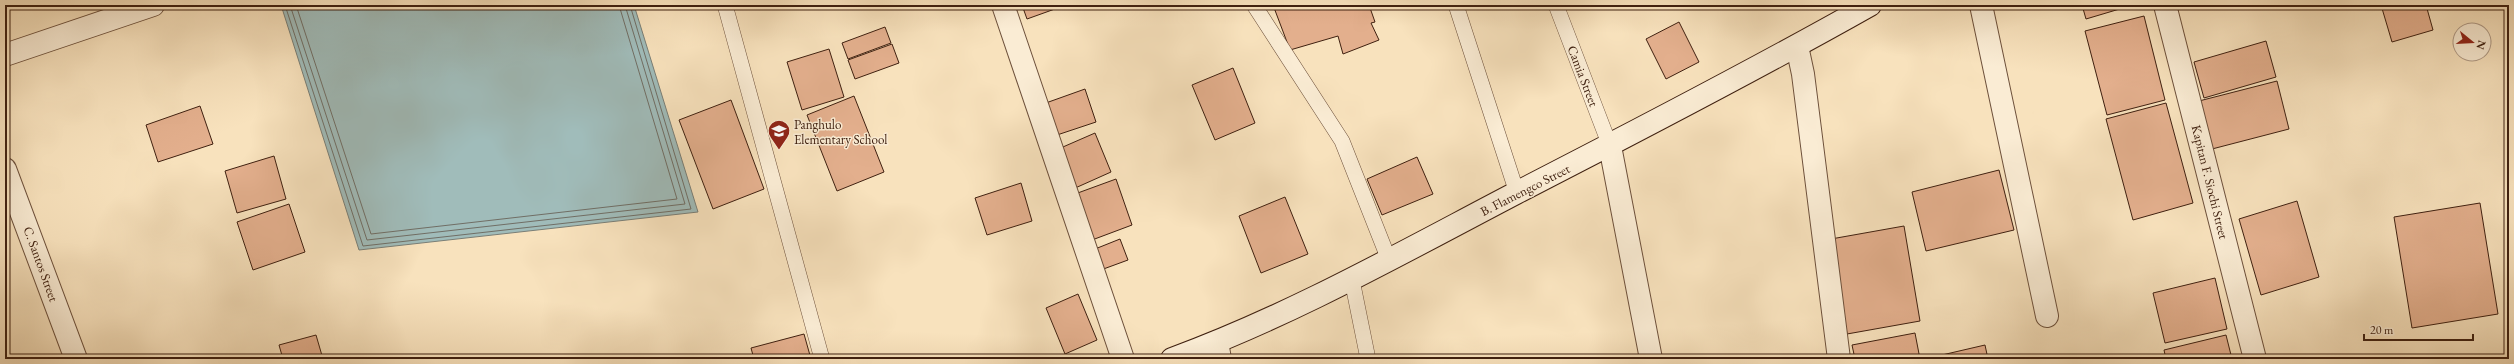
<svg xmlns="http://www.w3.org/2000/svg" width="2514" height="364" viewBox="0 0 2514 364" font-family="'EB Garamond',serif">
<rect width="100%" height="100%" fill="#f8e2bd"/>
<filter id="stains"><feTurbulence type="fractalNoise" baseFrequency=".005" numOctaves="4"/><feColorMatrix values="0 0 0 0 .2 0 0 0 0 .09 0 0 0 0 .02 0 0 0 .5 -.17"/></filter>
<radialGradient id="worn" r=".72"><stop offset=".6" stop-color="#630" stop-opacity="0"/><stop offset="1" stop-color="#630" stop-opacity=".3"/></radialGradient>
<!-- water -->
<path fill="#a0bcba" stroke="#797e76" d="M281,5H634L698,212L359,250Z"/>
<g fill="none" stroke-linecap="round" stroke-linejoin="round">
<!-- shore -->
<path stroke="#706e65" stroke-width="1" d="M285,5L363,246L691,209L630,5
M290,5L367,240L685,204L625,5
M296,5L371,234L677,199L619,5"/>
</g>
<!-- building -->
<path fill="#e3af8d" stroke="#3f2010" d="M1022,5H1066L1027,19Z
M1273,5H1369L1375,22L1371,23L1379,40L1343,54L1338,36L1290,50Z
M2082,5H2133L2086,19Z
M2381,5H2426L2433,30L2392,42Z
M2144,16L2165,100L2107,115L2085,31Z
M1679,22L1699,62L1666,79L1646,39Z
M885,27L891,43L848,59L842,43Z
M2266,41L2276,77L2204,98L2194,62Z
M892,44L899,63L855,79L848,60Z
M829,49L844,97L802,110L787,62Z
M1233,68L1255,123L1215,140L1192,85Z
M2277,81L2289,129L2212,149L2199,101Z
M1085,89L1096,122L1054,136L1043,104Z
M854,96L884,172L837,191L807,115Z
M731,100L764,189L713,209L679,120Z
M2166,103L2193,203L2133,220L2106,119Z
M200,106L213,144L158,162L146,125Z
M1095,133L1111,172L1073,189L1056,150Z
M274,156L286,199L237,213L225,171Z
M1417,157L1433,194L1382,215L1367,179Z
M1999,170L2014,230L1926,251L1912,192Z
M1116,179L1132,225L1092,240L1075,194Z
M1021,183L1032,221L987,235L975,198Z
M1285,197L1308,254L1261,273L1239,216Z
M2297,201L2319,277L2261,295L2239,219Z
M2480,203L2498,314L2412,328L2394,217Z
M289,204L305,252L253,270L237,222Z
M1904,226L1920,321L1847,334L1831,239Z
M1120,239L1128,260L1098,271L1090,251Z
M2215,278L2227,329L2165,343L2153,293Z
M1078,294L1097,340L1065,354L1046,308Z
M1915,333L1920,359H1855L1852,345Z
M804,334L811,359H754L751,348Z
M316,335L323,359H283L279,345Z
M2226,335L2232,359H2166L2164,350Z
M1985,345L1988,359H1929V358Z"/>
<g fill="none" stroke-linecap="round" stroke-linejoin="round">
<!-- service casing -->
<g stroke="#6d503b" stroke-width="16">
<path id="service" d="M725,5L822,359
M1254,5L1342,141L1389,260
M1456,5L1517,193
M1556,5L1610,146
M1352,280L1368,359"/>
</g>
<!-- minor casing -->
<g stroke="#6d503b" stroke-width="24">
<path id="minor" d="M1003,5L1123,359
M1981,5L2047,316
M2165,5L2255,359
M1797,46L1803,74L1839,359
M5,55L153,5
M1610,146L1651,359
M5,169L76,359
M1217,342L1220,359"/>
</g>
<!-- secondary casing -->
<g stroke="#3f2010" stroke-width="24">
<path id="secondary" d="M1172,359C1292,315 1403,252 1516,193C1635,132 1753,71 1870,5"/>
</g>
<!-- service -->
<use href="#service" stroke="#faecd4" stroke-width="15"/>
<!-- minor -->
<use href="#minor" stroke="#faecd4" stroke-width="22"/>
<!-- secondary -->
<use href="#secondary" stroke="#faecd4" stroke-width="22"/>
</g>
<!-- icons -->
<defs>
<g id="school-pin" transform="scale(1.15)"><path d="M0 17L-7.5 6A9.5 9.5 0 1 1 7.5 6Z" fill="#8f2418" stroke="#faecd4"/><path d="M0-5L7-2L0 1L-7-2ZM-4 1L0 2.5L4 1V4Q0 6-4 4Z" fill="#fff"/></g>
</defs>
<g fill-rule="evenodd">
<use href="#school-pin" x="779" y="131"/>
</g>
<g text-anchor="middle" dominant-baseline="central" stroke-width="3" stroke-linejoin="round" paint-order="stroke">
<!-- street labels -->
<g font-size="13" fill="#3f2010" stroke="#faecd4">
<text transform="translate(1583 76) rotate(69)">Camia Street</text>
<text transform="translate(2210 182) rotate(76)">Kapitan F. Siochi Street</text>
<text transform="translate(1525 190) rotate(-27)">B. Flamengco Street</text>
<text transform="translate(41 264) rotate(70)">C. Santos Street</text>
</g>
<!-- poi labels -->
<g font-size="13" fill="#3f2010" stroke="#faecd4" text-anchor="start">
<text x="794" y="124">Panghulo<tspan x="794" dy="15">Elementary School</tspan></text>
</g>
</g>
<!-- margin -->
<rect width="2514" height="364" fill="none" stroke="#f8e2bd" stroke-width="20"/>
<rect x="6" y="6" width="2502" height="352" fill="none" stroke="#3f2010" stroke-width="2"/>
<rect x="10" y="10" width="2494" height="344" fill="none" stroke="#3f2010"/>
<!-- north arrow -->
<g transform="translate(2472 42) rotate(108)"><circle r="19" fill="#faecd4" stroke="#af9a86"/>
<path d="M0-3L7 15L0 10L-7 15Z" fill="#8f2418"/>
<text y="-6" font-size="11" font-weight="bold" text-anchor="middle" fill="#3f2010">N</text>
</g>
<!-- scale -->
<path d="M2364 334v6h109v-6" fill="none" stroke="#3f2010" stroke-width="2"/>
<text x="2370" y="334" font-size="12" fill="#3f2010" stroke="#faecd4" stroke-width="3" paint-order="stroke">20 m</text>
<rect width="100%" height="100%" filter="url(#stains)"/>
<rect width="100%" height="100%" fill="url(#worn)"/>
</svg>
